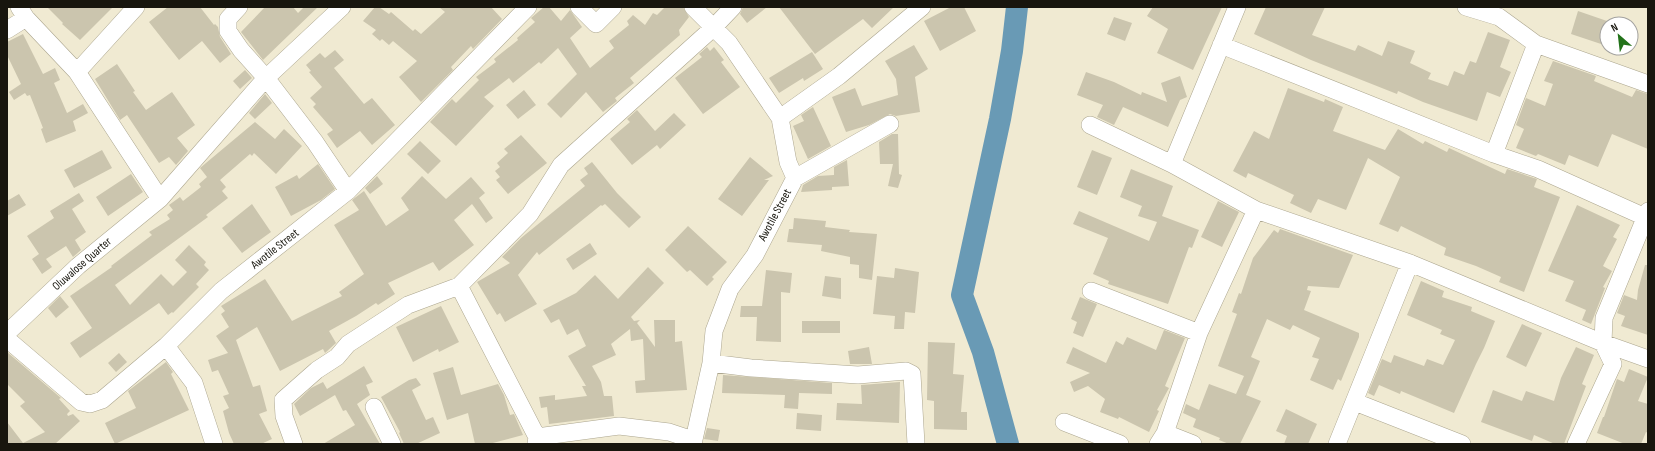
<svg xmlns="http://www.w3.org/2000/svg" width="1655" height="451" viewBox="0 0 1655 451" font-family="'Sofia Sans Condensed',sans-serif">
<rect width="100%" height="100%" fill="#f0ead2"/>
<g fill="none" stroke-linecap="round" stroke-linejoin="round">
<!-- river -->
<path stroke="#699ab5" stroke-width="22" d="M1008,444L983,352L962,295L1000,119L1012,51L1017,7"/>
</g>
<!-- building -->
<path fill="#cbc5ae" d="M47,7H113L80,40L62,24L63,23Z
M168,7H200L214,25L215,24L218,27L220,37L231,54L220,63L202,41L179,60L149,22Z
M265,7H293L298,13L304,7H318L263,60L241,32Z
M375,7H379L389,14L391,12L413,31L415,29L421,34L445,12L439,7H491L502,19L473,49L471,46L451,67L453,70L421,102L399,77L417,61L393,41L389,45L382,39L380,41L372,34L376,30L363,21Z
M544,7H549L561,21L570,10L582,27L570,38L590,68L614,48L609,41L629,25L627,21L633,15L645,25L653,13L657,15L665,7H683L689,17L679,30L680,35L630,78L634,83L615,98L617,101L603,112L586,92L561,118L547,104L577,74L558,48L541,64L539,62L513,83L509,78L484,97L494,106L456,146L430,122L452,99L456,103L479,80L476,77L496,62L494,59L518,40L517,38L535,22L531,18Z
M743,7H767L747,23L740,14Z
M779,7H894L872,28L863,19L815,54Z
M951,7H964L976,31L940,51L924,21Z
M1153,7H1222L1193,70L1157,53L1168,29L1147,16Z
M1266,7H1325L1312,35L1355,51L1358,45L1382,56L1388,41L1415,51L1410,63L1431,73L1428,79L1448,86L1454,71L1464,75L1470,61L1476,63L1488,32L1510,40L1500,67L1511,72L1500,97L1487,92L1477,121L1423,102L1398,91L1397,94L1311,60L1254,34Z
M1578,11L1607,21V46L1571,34Z
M1114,17L1132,23L1125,41L1107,34Z
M23,34L43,74L55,68L60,80L54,83L67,113L83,104L88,113L73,121L76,131L46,143L41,129L43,128L30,95L27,96L25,93L14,100L9,92L21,84L7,55V42Z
M914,45L928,69L915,77L920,112L896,116L890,114L869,125L846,132L832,97L855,88L862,106L898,95L896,79L885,61Z
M707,47L710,51L714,47L724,60L721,62L740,87L703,114L675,78L702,57L699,54Z
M335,50L344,60L334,68L364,104L372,98L395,125L372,145L360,131L337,148L327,134L333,130L313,107L316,104L310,98L322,87L309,72L311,71L306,65L320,53L325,58Z
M812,52L823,69L804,81L803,78L779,93L769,78Z
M1553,61L1596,76L1594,81L1632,97L1636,90L1648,94V149L1612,134L1598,167L1569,155L1565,165L1538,154L1536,156L1516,148L1524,129L1516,125L1526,98L1545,106L1553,84L1544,81Z
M117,64L135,91L133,92L146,110L172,92L195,125L177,138L188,151L176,165L169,157L159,163L127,115L120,120L95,79Z
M245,70L252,78L240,89L233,81Z
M1086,72L1114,82L1141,95L1142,92L1167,102L1161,83L1180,76L1187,97L1180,100L1168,127L1123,107L1114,125L1097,117L1103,105L1077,95Z
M1288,88L1324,102L1325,99L1343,107L1333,131L1385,150L1398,129L1423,144L1425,141L1447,152L1449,148L1505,174L1507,169L1537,179L1534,187L1560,197L1524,292L1499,282L1501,277L1476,266L1444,255L1446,248L1401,226L1398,232L1379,224L1400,177L1368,158L1346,210L1318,199L1311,213L1290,203L1294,195L1248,173L1246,178L1233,171L1254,131L1269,139Z
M524,90L536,105L518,119L506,105Z
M265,94L272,103L255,119L249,113Z
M813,107L831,146L808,159L793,126L804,121L801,115Z
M637,110L655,131L674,113L686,125L660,149L657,145L632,165L610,139L630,122L627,119Z
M255,122L275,139L284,129L302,146L276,174L254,153L252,156L250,154L220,180L226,187L222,191L228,198L206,215L208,217L115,285L130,305L161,274L173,286L187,272L175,260L189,245L206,262L204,265L209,270L196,284L199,287L173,313L172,312L168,315L159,303L80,358L70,343L92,328L70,296L112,267L111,266L152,235L149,232L170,219L167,215L173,210L169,205L180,197L183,201L201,187L199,184L207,177L200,168Z
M892,134H898L899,174L902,175L898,188L888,186L893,164H880L879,142Z
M521,135L547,163L508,194L496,180L500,177L495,171L500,167L497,163L508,153L504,149Z
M420,141L441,161L428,174L407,154Z
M102,150L112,168L74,188L64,170Z
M1092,150L1112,158L1097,195L1077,187Z
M750,157L773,176L764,180H769L742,216L718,199Z
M847,160L849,186L832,187V190L801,192L803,185L818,176L834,175V167Z
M592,162L617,193L641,217L629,228L605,204L602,206L601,205L539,255L537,252L518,275L537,304L505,322L500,313L497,315L477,282L510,263L502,257L521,238L585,186L580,180L588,174L584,168Z
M318,164L335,189L321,200L291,216L275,187L297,175L299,179Z
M1131,169L1173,186L1162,216L1199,230L1192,248L1189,247L1168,304L1108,284L1109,281L1093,274L1108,238L1073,224L1079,211L1149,241L1157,222L1138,216L1142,206L1120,197Z
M131,174L143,192L108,216L96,197Z
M377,176L383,184L370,194L365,188Z
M422,176L446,199L471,177L485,193L479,198L493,218L486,223L472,204L454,220L474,245L439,271L433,262L388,283L395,294L378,305L376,303L356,316L329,331L336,343L325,353L323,349L280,371L257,327L236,340L253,387L260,385L267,411L259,414L272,439L261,444H234L229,433L223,411L229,408L223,396L229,394L218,370L212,372L208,360L228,353L216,336L229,327L221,314L225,311L221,306L265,279L292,321L342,296L339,292L364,274L334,225L359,210L352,200L364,191L386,226L409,210L401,198Z
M79,193L84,201L72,209L86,232L75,240L81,250L73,257L66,246L46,259L52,267L42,274L32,259L39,254L27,236L54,218L50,211Z
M19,194L26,205L7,216V201Z
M1218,201L1239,212L1222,247L1201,237Z
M252,204L271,232L242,253L222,228Z
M1577,205L1620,225L1613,237L1617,239L1603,266L1612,271L1603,287L1605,288L1591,324L1582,320L1586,310L1565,301L1574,281L1548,271Z
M794,218L826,221L825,227L850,230L849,232L877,234L872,280L859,278V265L850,264V257L821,251L822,245L787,242L789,229H793Z
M688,226L727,262L712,277L714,279L707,286L690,270L687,272L665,250Z
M1280,229L1353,255L1339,288L1308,286L1307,290L1311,291L1304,310L1359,333V337L1341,381L1338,379L1333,390L1310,380L1319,359L1312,357L1320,338L1293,325L1290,330L1267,319L1251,357L1260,361L1246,395L1261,401L1240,444H1229L1219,440L1220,438L1193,427L1196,419L1183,413L1186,404L1199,410L1209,384L1236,394L1244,376L1218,366L1237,314L1232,312L1239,293L1241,294L1253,258L1274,230L1278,233Z
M590,243L597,254L573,270L566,259Z
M1645,265H1648V335L1621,326L1625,316L1617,313L1624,295L1637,300L1638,290Z
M648,267L664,283L631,317L634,321L640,320L637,323L655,347L654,320H675V342L682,341L687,390L636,393L635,381L645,380L643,339L631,341L630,329L611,344L616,355L592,366L601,382L604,396H612L614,416L549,424L547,407L541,408L539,397L555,395V400L587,396L582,386H586L568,356L586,346L578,329L567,335L559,319L551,323L543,310L576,293L595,275L618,299Z
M895,268L919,272L915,313L905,312L904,329H894L895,316L873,314L877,276L894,278Z
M766,270L792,273L790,293L781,292V342L756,341L757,317H740L741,306H762Z
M825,276L841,278V299L822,296Z
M1421,281L1444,291L1442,297L1472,307L1471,311L1495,321L1484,348L1476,364L1454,413L1401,391L1400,394L1379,385L1374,396L1368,393L1382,359L1391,363L1394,355L1424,366L1427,359L1443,365L1455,340L1440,334L1442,330L1407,315Z
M60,296L69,307L56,318L48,308Z
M1080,297L1097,304L1083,337L1073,333L1077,322L1071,319Z
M441,306L459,342L439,352L438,349L413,362L396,327Z
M802,321H840V333H802Z
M1522,324L1542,333L1526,367L1506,357Z
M1164,330L1185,338L1165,386L1169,388L1157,410L1159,411L1149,432L1119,417L1118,419L1100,412L1105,399L1088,386L1074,392L1070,382L1090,373L1066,363L1073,347L1106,363L1116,341L1123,345L1127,337L1156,350Z
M928,342L955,343L953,374L964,375L961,412H967V430L934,429V401L927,400Z
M869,347L872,364H850L848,351Z
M1576,347L1594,355L1582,384L1586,386L1564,444H1555L1534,435L1532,441L1481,422L1493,390L1522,401L1526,391L1554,401L1561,378Z
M7,352L61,398L59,399L70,411L67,414L68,416L73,414L80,421L55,444H7V422L23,443L45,432L20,406L25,402L7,384Z
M119,353L127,362L116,372L108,363Z
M166,362L173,372L171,374L189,410L115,444L105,423L136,408L128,391Z
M364,366L373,382L366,385L370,395L357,404L380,444H323L355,425L346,410L343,411L335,395L300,416L294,404L311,388L323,382L327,389Z
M453,367L461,395L498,384L504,395L510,415L514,414L523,435L489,444H475L468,413L447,420L433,373Z
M1629,369L1648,377L1638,401L1648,404V433L1646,432L1641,444H1625L1597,433L1603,417H1604L1617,379L1624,382Z
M723,375L832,383V394L799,393L798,409L784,408L785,395L722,393Z
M416,378L421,385L412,390L426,420L433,417L440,433L416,444H404L399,433L400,432L381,397L409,380Z
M900,382L899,423L836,420L837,403L862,404L861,385Z
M1286,409L1317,424L1308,444H1284L1287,436L1276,431Z
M797,413L822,415L821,431L796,429Z
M707,428L720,430L718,441L704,439Z"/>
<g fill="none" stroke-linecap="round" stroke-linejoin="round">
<!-- minor casing -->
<g stroke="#aca68f" stroke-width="18">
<path id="minor" d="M19,7L26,18L77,72L160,199
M239,7L228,19V31L241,50L266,78L315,142L348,191
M579,7L596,24L613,7
M693,7L729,43L780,118L788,162L795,178L755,255L730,289L714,331L711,363L693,444
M1466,7L1499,17L1536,44L1648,84
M7,30L26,18
M1221,45L1494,154L1538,169L1645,217
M77,72L136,7
M780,118L839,76L922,7
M1090,125L1172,164L1256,210L1410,263L1603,343L1648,359
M1494,154L1536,44
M1172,164L1237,7
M795,178L890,124
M459,286L537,437L536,444
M1091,291L1199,333
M7,333L78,266L160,199L266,78L342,7
M7,339L81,402L90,404L102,400L166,346L221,291L348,191L528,7
M166,346L194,383L214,444
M711,363L751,368L858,375L906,371L912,374L916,444
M1355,402L1462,444
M374,407L392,444
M1064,422L1120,444
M1165,433L1193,444
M537,437L619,426L669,432L693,440
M294,444L284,416L283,400L317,370L337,357L348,344L408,305L459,286L530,214L561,165L713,28L733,7
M1158,444L1165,433L1199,333L1256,210
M1337,444L1410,263
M1576,444L1613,364L1603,343L1604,318L1648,211"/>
</g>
<!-- minor -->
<use href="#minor" stroke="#fff" stroke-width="17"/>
</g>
<g text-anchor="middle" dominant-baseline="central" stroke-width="3" stroke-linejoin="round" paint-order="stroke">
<!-- street labels -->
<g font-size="12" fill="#18160e" stroke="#fff">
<text transform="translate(775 215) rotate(-62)">Awotile Street</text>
<text transform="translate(275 249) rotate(-38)">Awotile Street</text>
<text transform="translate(82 264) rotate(-41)">Oluwalose Quarter</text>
</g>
</g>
<!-- border -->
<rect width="1655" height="451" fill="none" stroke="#18160e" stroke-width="16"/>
<!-- north arrow -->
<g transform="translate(1619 36) rotate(332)"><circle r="19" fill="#ffffff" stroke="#a3a29f"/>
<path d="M0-3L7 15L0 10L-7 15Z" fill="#227219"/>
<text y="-6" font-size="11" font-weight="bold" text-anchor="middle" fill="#18160e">N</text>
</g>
</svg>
